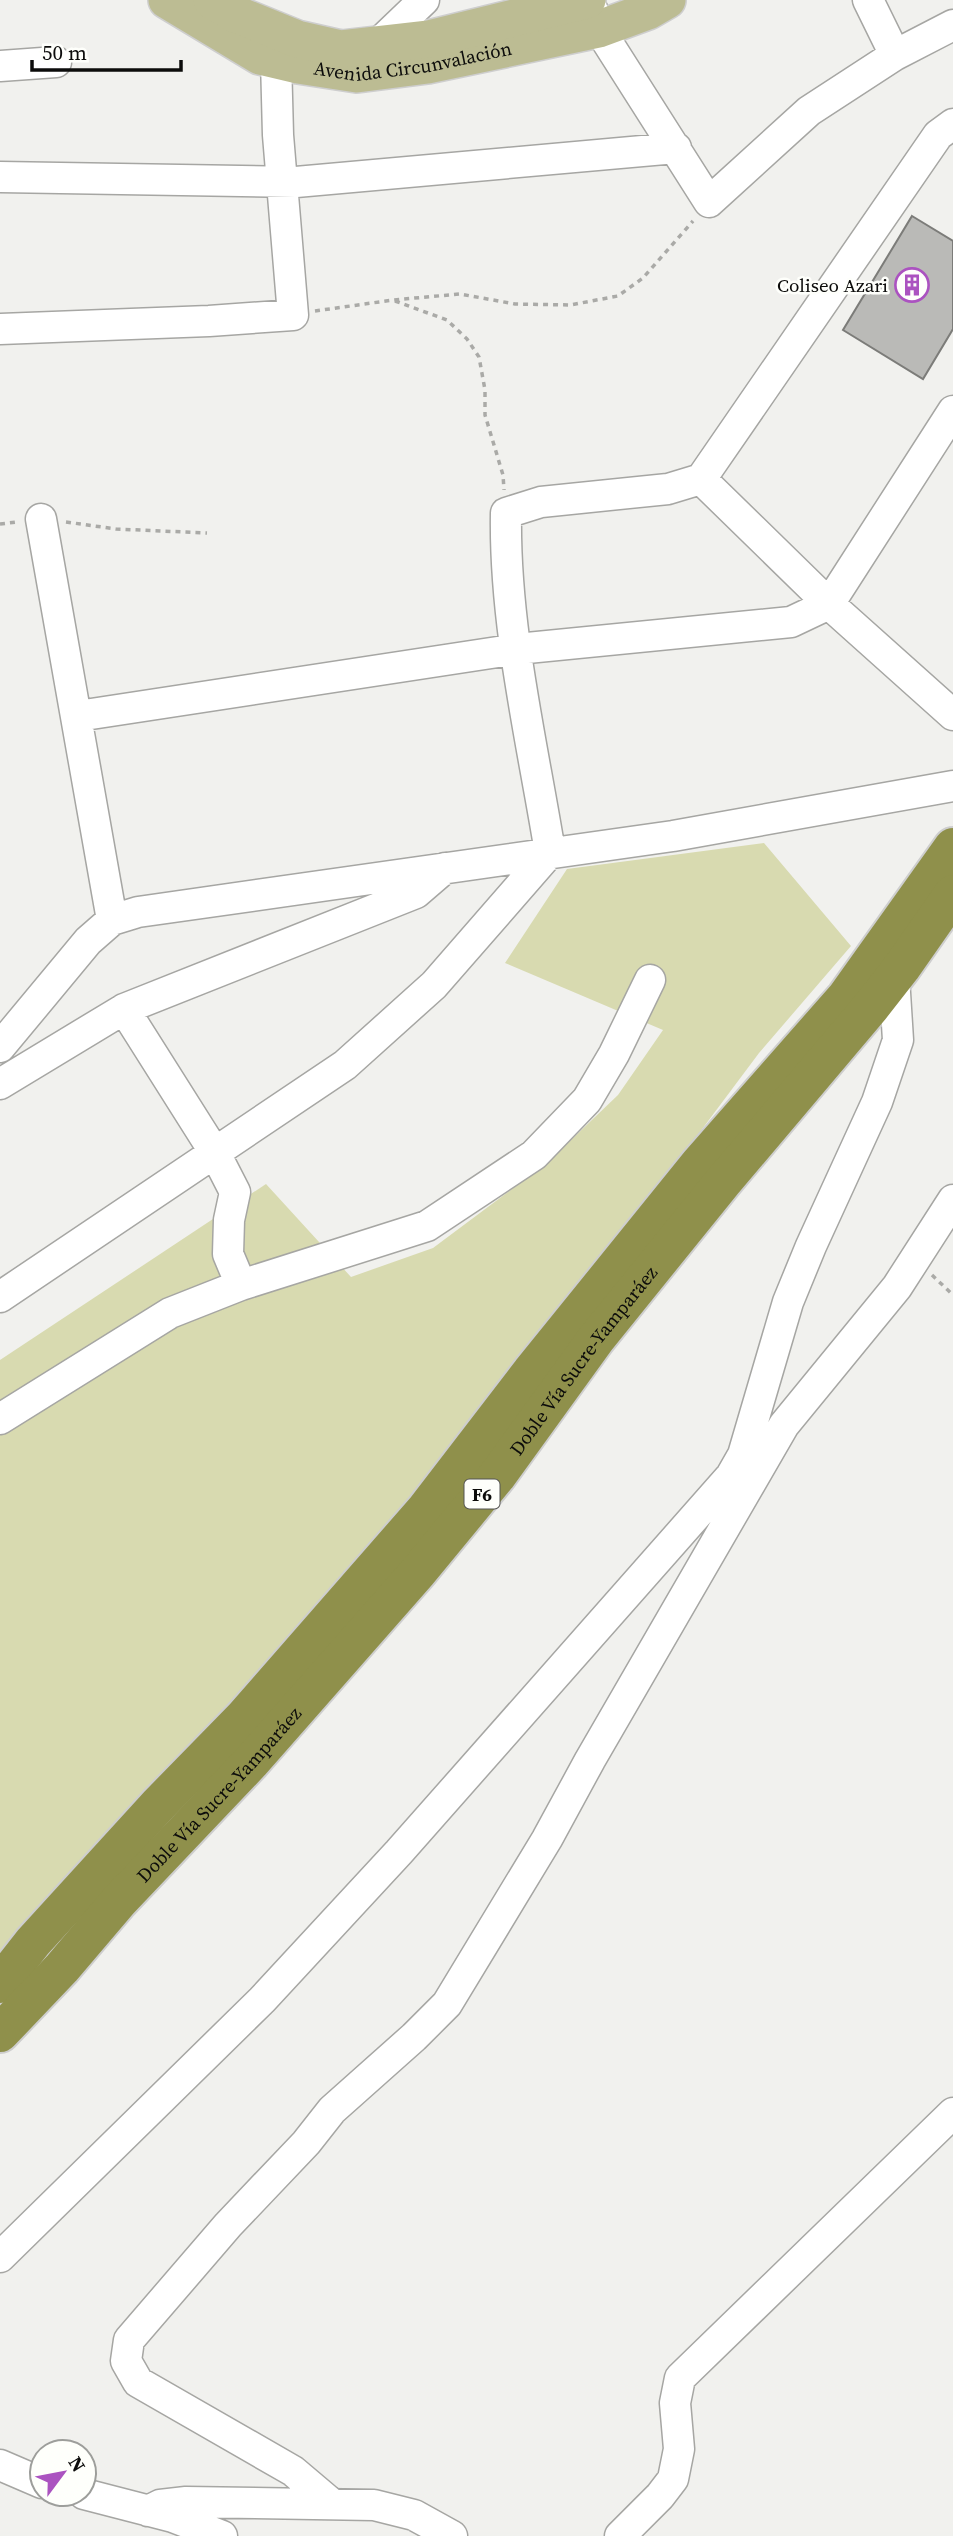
<svg xmlns="http://www.w3.org/2000/svg" width="953" height="2536" viewBox="0 0 953 2536" font-family="'Source Serif 4',serif">
<rect width="100%" height="100%" fill="#f1f1ee"/>
<!-- green -->
<path fill="#d8dab0" d="M764,843L851,946L759,1053L667,1176L558,1337L0,1986V1360L266,1184L351,1277L433,1248L548,1162L618,1095L663,1030L505,963L567,869Z"/>
<!-- building -->
<path fill="#babab7" stroke="#7c7c79" stroke-width="2" d="M912,216L953,241V329L923,379L843,330Z"/>
<g fill="none" stroke-linecap="round" stroke-linejoin="round">
<!-- minor casing -->
<g stroke="#a6a6a3" stroke-width="33">
<path id="minor" d="M868,0L895,55
M593,11L599,29L709,202L809,111L895,55L953,25
M377,53L376,46L424,0
M0,66L56,62
M0,177L296,182L676,148
M0,329L209,321L293,315L278,135L276,60
M701,479L829,604L953,715
M41,519L112,920
M78,716L517,649L791,622L829,604L953,411
M124,1009L215,1153L235,1192L229,1220L228,1254L241,1285
M0,1047L88,941L112,920L138,912L673,836L953,786
M0,1084L124,1009L416,893L445,868
M0,1297L345,1065L434,985L550,852C532,741 504,626 506,513L541,502L668,489L701,479L938,135L953,124
M0,1419L170,1313L241,1285L427,1226L534,1155L587,1100L614,1054L650,980
M0,2257L262,2000L399,1852L731,1476L743,1455L788,1302L811,1246L877,1102L898,1040L894,977L888,968
M0,2465L42,2483
M84,2494L173,2517L222,2536
M332,2504L293,2471L138,2382L126,2361L129,2340L228,2225L306,2143L332,2110L414,2037L447,2004L547,1839L590,1760L784,1425L897,1287L953,1200
M148,2511L160,2505L186,2502L374,2505L414,2515L452,2536
M620,2536L660,2496L673,2479L679,2449L675,2403L680,2378L953,2113"/>
</g>
<!-- major casing -->
<g stroke="#cecece" stroke-width="40">
<g id="major">
<path id="s1" d="M167,0L260,56L298,65L357,74L428,65L599,29L648,11L667,0"/>
<path d="M212,0L233,13L297,39L341,49L429,39L587,0"/>
</g>
</g>
<!-- highway casing -->
<g stroke="#cecece" stroke-width="42">
<g id="highway">
<path d="M0,1984L33,1942L158,1805L244,1717L425,1510L531,1372L700,1163L846,997L953,847"/>
<path id="s2" d="M0,2033L62,1968L119,1901L251,1762L418,1572L497,1476L596,1339L722,1183L870,1008L902,967L953,894"/>
</g>
</g>
<!-- path -->
<path stroke="#aaaaa7" stroke-width="3.5" stroke-dasharray="5 5" stroke-linecap="butt" d="M395,301L447,320L467,339L479,357L485,390V415L503,475L504,490
M315,311L393,300L460,294L515,304L570,305L618,296L643,278L693,221
M66,522L116,529L207,533
M0,524L17,522
M932,1275L953,1295"/>
<!-- minor -->
<use href="#minor" stroke="#fff" stroke-width="30"/>
<!-- major -->
<use href="#major" stroke="#bcbc93" stroke-width="37"/>
<!-- highway -->
<use href="#highway" stroke="#8f904b" stroke-width="38"/>
</g>
<!-- icons -->
<defs>
<g id="building-ring" transform="scale(1.75)"><circle r="9.5" fill="#fefffb" stroke="#ab53c0" stroke-width="1.5"/><path d="M-4-6H4V6H1V3H-1V6H-4ZM-2.5-4.3h1.7v1.8h-1.7ZM.8-4.3h1.7v1.8H.8ZM-2.5-1h1.7V.8h-1.7ZM.8-1h1.7V.8H.8Z" fill="#ab53c0"/></g>
</defs>
<g fill-rule="evenodd">
<use href="#building-ring" x="912" y="285"/>
</g>
<g text-anchor="middle" dominant-baseline="central" stroke-width="5" stroke-linejoin="round" paint-order="stroke">
<!-- shield labels -->
<rect fill="#fefffb" stroke="#555553" stroke-width="2" x="464.5" y="1479.5" width="35" height="29" rx="5"/>
<g font-size="18" font-weight="bold" fill="#0c0c0b">
<text x="482" y="1494">F6</text>
</g>
<!-- street labels -->
<g font-size="19" fill="#0c0c0b" stroke="#fefffb">
<text stroke="none"><textPath href="#s1" startOffset="264">Avenida Circunvalación</textPath></text>
<text stroke="none"><textPath href="#s2" startOffset="891">Doble Vía Sucre-Yamparáez</textPath></text>
<text stroke="none"><textPath href="#s2" startOffset="324">Doble Vía Sucre-Yamparáez</textPath></text>
</g>
<!-- poi labels -->
<g font-size="19" fill="#0c0c0b" stroke="#fefffb" text-anchor="end">
<text x="888" y="285">Coliseo Azari</text>
</g>
</g>
<!-- north arrow -->
<g transform="translate(63 2473) rotate(58)"><circle r="33" fill="#fefffb" stroke="#9d9e9b" stroke-width="2"/>
<path d="M0-5L12 26L0 18L-12 26Z" fill="#ab53c0"/>
<text y="-10" font-size="19" font-weight="bold" text-anchor="middle" fill="#0c0c0b">N</text>
</g>
<!-- scale -->
<path d="M32 60v10h149v-10" fill="none" stroke="#0c0c0b" stroke-width="3.5"/>
<text x="42" y="60" font-size="21" fill="#0c0c0b" stroke="#fefffb" stroke-width="5" paint-order="stroke">50 m</text>
</svg>
